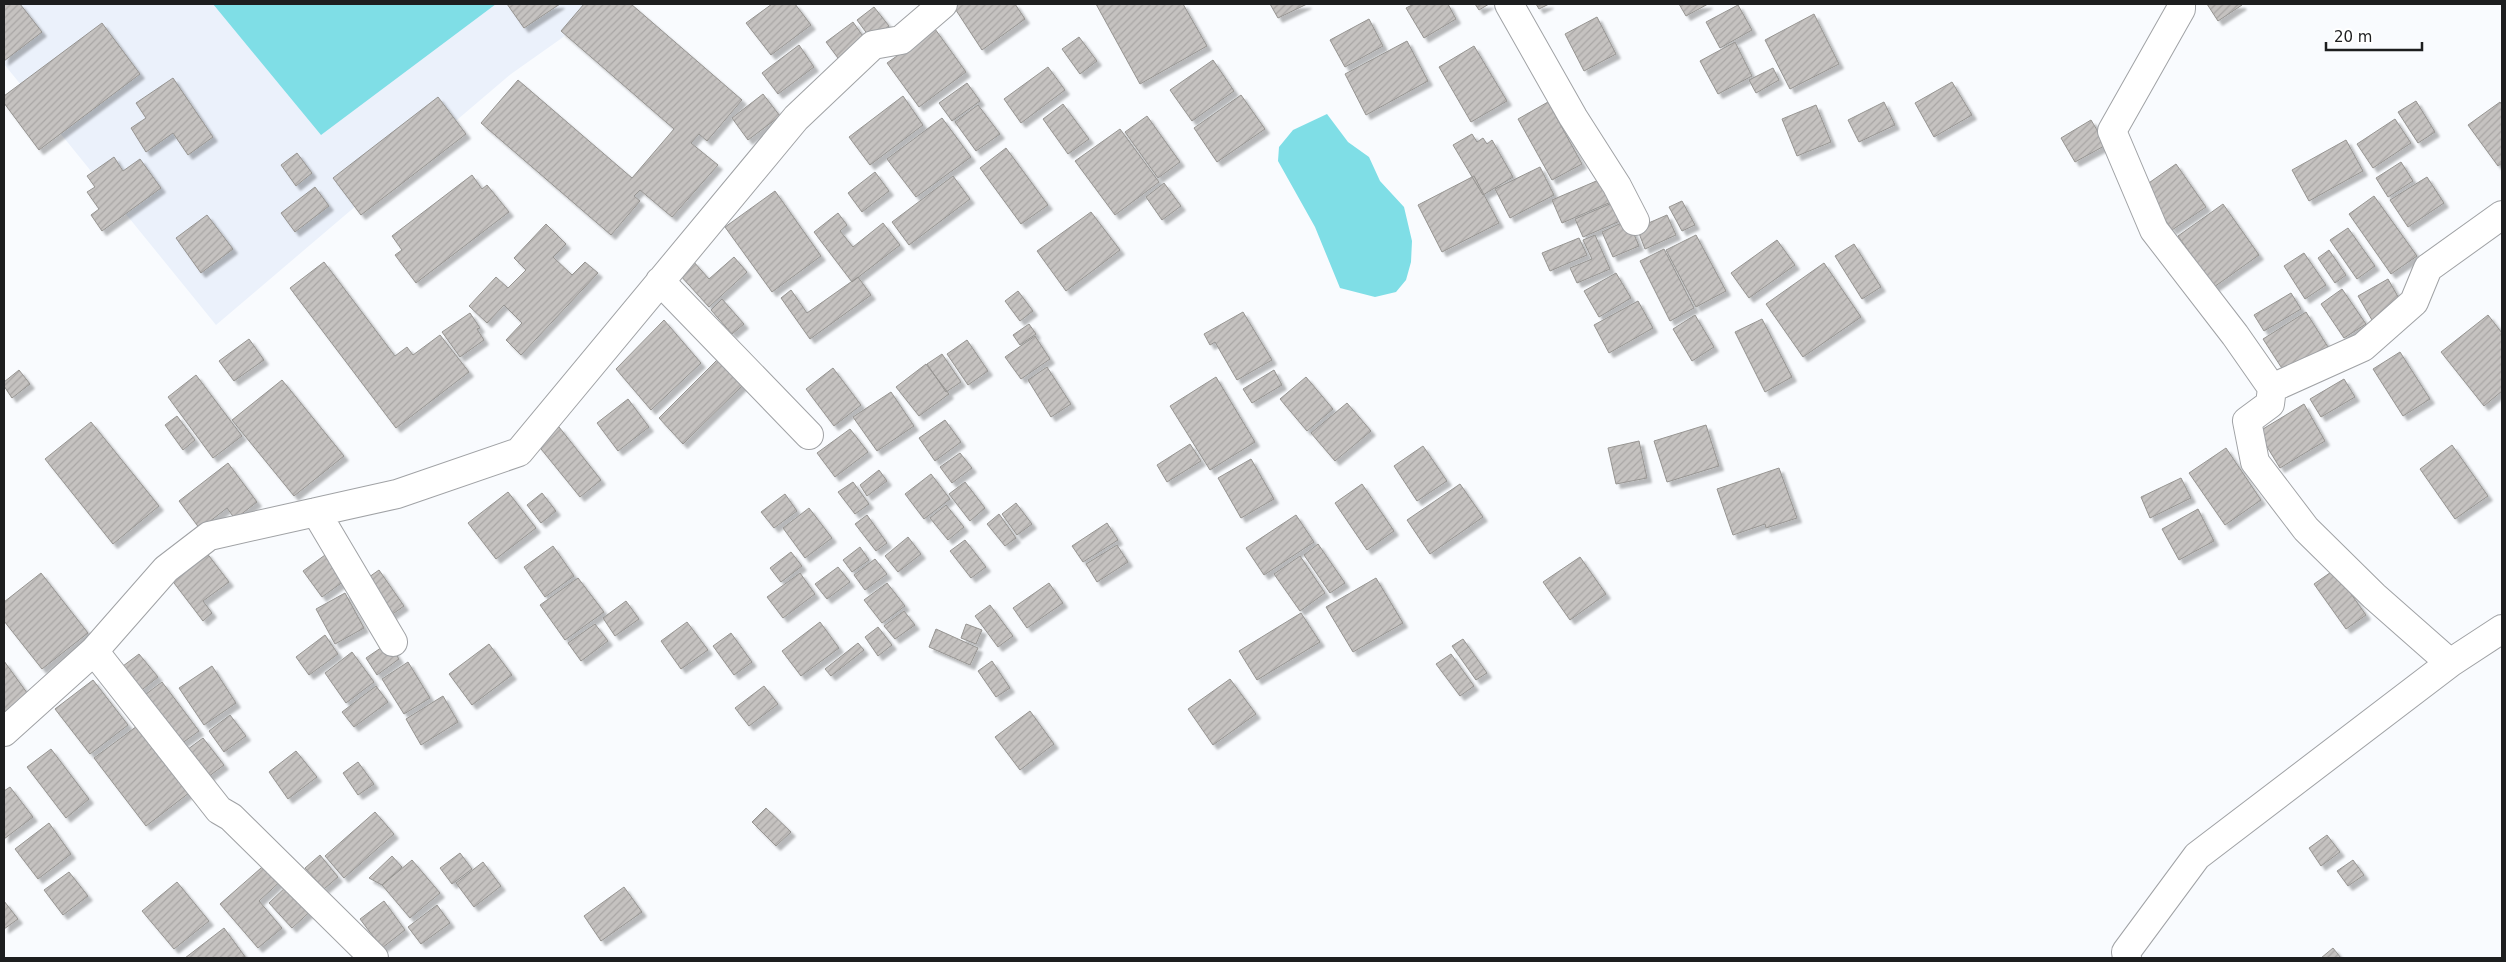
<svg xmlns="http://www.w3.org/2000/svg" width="2506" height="962" viewBox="0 0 2506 962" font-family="'DejaVu Sans',sans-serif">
<defs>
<pattern id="building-hatch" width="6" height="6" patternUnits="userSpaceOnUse" patternTransform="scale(1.25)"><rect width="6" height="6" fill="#c5c2c0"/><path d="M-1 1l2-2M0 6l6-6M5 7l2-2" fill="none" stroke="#a9a6a5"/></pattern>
<filter id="shadow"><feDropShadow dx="4.5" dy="4.5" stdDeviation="1" flood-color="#0004"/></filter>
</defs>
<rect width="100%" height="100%" fill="#f9fbfe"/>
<!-- built -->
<path fill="#ebf1fb" d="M4,4H610L511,74L216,325L4,64Z"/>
<!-- water -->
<path fill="#7fdee6" d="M213,4H496L321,135Z
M1327,114L1348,142L1369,157L1380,181L1404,207L1412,241L1411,262L1406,280L1396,292L1375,297L1340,288L1315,227L1278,161L1279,147L1293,130Z"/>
<!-- building -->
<path fill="url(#building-hatch)" stroke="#969491" filter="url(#shadow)" d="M4,4H20L42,32L4,61Z
M507,4H560L524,28Z
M584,4H631L742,100L707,141L699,134L691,143L718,165L672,217L640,190L634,196L640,201L611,235L481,123L518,80L632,178L674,129L561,31Z
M772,4H795L811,25L771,55L746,23Z
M952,4H1015L1025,19L982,50Z
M1096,4H1183L1207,46L1140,84Z
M1270,4H1307L1278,18Z
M1414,4H1448L1456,19L1424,38L1406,8Z
M1475,4H1489L1479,10Z
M1536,4H1549L1539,9Z
M1679,4H1708L1686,16Z
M2207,4H2241L2242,5L2218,21Z
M1738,5L1752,30L1720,48L1706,22Z
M874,7L889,26L871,39L857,20Z
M1814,14L1839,64L1790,89L1765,40Z
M1597,17L1616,54L1584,71L1565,34Z
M1369,19L1383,46L1345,67L1330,40Z
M853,22L867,42L841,62L826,42Z
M102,23L140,74L39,150L4,103V96Z
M935,29L966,72L919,107L887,63Z
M1079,37L1097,61L1080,74L1062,49Z
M1407,41L1428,81L1366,115L1345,74Z
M1735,42L1752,76L1718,94L1700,61Z
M799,45L814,67L778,94L762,73Z
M1474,46L1507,101L1471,122L1439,67Z
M1213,60L1234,91L1192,121L1170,90Z
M1048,67L1065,90L1021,123L1004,99Z
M1773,68L1779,80L1756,93L1749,80Z
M173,78L213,137L188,155L173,133L146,152L131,128L146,118L136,103Z
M1952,82L1972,115L1934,137L1915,103Z
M967,83L980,101L952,121L939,103Z
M763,94L780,116L748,140L732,118Z
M1241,95L1265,129L1217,162L1194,128Z
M903,96L923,125L870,165L849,137Z
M438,97L466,134L361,215L333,178Z
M2416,101L2435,132L2418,143L2398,112Z
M1548,102L1582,164L1552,180L1518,119Z
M1884,102L1895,125L1859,142L1848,120Z
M2500,102L2502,105V163L2498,166L2468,125Z
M1063,104L1089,139L1068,154L1043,119Z
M978,105L1000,134L976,151L955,122Z
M1816,105L1831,142L1797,156L1782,119Z
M1147,116L1180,162L1158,178L1125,132Z
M942,118L971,157L916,197L887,159Z
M2395,119L2411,143L2373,168L2357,144Z
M2091,120L2106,145L2075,162L2061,138Z
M1120,129L1159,182L1115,215L1075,161Z
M1472,134L1477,142L1483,138L1487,144L1492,140L1513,177L1483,195L1453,145Z
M2346,140L2363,171L2309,201L2292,170Z
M1006,148L1048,205L1021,224L980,168Z
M297,153L312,173L296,186L281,165Z
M114,157L123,171L140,159L161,188L102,231L91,215L99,209L87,192L95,187L87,176Z
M2401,162L2413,181L2388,197L2376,178Z
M2176,164L2206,207L2172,230L2143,187Z
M1540,167L1554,195L1510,218L1495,189Z
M875,172L889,191L862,212L848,193Z
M472,175L482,189L487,185L509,212L416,283L395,255L402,250L392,236Z
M953,176L970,199L909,245L892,222Z
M1474,176L1499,223L1442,252L1418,205Z
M2427,177L2444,203L2408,227L2390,200Z
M1601,179L1611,202L1562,223L1552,200Z
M1164,183L1181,206L1162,220L1146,197Z
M315,187L329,206L295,232L281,213Z
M775,191L821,256L772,292L725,227Z
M2374,196L2417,256L2391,274L2349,214Z
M1682,201L1695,225L1682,231L1669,207Z
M1612,203L1620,221L1583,237L1575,219Z
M2223,204L2259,255L2214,287L2178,236Z
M1091,212L1120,250L1066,291L1037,251Z
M838,213L847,225L840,231L853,247L883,223L900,245L852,282L814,232Z
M207,215L233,249L201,273L176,238Z
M1667,215L1676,235L1645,249L1637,228Z
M1628,220L1639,246L1613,257L1602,232Z
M546,224L566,244L553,257L572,275L585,262L598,273L521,355L506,340L522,323L504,305L487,323L469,306L496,277L508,288L526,270L514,258Z
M2348,228L2375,266L2357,279L2330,240Z
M1595,235L1610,269L1577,283L1570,268L1592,259L1583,240Z
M1696,235L1726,291L1696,307L1666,250Z
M1579,238L1587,255L1550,271L1542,253Z
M1777,240L1795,265L1749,298L1731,273Z
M1854,244L1881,287L1862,299L1835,256Z
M1664,249L1694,308L1670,321L1640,261Z
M2329,250L2346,275L2335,283L2318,258Z
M2304,253L2326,285L2305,299L2284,266Z
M734,257L747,272L709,307L679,274L693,261L709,279Z
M324,262L395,356L407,347L413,355L440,335L469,372L396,428L290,288Z
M1824,263L1861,317L1803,357L1766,304Z
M1616,273L1631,298L1599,317L1584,291Z
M858,277L871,295L810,339L781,298L791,290L807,313Z
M2388,279L2401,302L2372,320L2358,296Z
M2342,289L2366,324L2344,338L2321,304Z
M1018,291L1033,311L1020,321L1005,301Z
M2291,293L2301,309L2264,331L2254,315Z
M722,299L744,324L732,334L711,310Z
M1638,301L1653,328L1609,353L1594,325Z
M1243,312L1272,360L1237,380L1215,342L1210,345L1204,334Z
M2306,312L2328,347L2285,373L2263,339Z
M470,313L480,328L477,329L484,340L460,357L442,332Z
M1695,315L1714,347L1692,361L1673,329Z
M2488,315L2502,333V391L2484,406L2441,352Z
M1762,319L1792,377L1765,392L1735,332Z
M664,320L701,363L651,410L616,369Z
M1029,324L1036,334L1020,345L1013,335Z
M1035,336L1050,359L1021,379L1005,357Z
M249,339L264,360L234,381L219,361Z
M967,340L988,371L968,385L947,354Z
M2400,352L2430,399L2403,416L2373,369Z
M942,354L961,382L946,392L927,364Z
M717,360L745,383L683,444L659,418Z
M926,364L949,394L919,416L896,387Z
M1047,367L1071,404L1051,417L1028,380Z
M833,368L861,405L834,426L806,389Z
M19,370L30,384L12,398L4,386V382Z
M1274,370L1282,385L1252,403L1243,389Z
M196,375L242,436L213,458L168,397Z
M1216,377L1255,442L1210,470L1170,406Z
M1306,377L1333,409L1307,431L1280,399Z
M2344,379L2355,397L2321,417L2310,399Z
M282,380L344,456L294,496L232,420Z
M891,392L914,426L877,451L853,417Z
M628,399L649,427L618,451L597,423Z
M1347,403L1371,431L1335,461L1311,433Z
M2304,404L2325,441L2280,468L2258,432Z
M177,416L195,440L183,450L165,425Z
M945,420L961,442L935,461L919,438Z
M91,422L159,506L113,544L45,459Z
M1706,425L1719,466L1667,482L1654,441Z
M559,427L601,480L580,497L537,444Z
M850,429L868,452L835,477L817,453Z
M1639,441L1647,478L1616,484L1608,448Z
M1190,444L1201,461L1167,482L1157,465Z
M2452,445L2488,496L2455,519L2420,469Z
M1423,446L1447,481L1417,501L1394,466Z
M2226,448L2261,500L2225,525L2189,473Z
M960,453L972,468L952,483L940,467Z
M1251,459L1274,499L1241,518L1218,478Z
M228,463L257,502L235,519L227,508L200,529L179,501Z
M1779,468L1797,518L1766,528L1765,524L1733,535L1717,489Z
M879,470L887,481L867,496L860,485Z
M931,474L950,499L924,519L905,494Z
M2181,478L2191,498L2150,518L2141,497Z
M853,482L869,504L855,514L838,492Z
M965,482L985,508L970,521L949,494Z
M1362,484L1394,531L1367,550L1335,503Z
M1460,484L1483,517L1430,554L1407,520Z
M508,492L536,528L496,559L468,523Z
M542,493L556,511L541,523L527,505Z
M785,494L797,511L774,528L761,512Z
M1016,503L1032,524L1017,535L1002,514Z
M946,505L964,527L948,540L930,518Z
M809,508L832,538L805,558L783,528Z
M2198,509L2214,541L2179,560L2162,529Z
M999,514L1016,538L1005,546L987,524Z
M867,515L887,543L876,551L855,524Z
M1296,515L1314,542L1264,575L1246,548Z
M1107,523L1118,540L1083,562L1072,546Z
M908,537L921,554L898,572L885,556Z
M965,540L986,567L971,578L950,551Z
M1318,544L1345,583L1330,593L1304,555Z
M1117,545L1128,562L1097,582L1086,564Z
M553,546L574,576L545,597L524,567Z
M860,547L869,560L852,572L843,560Z
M332,550L351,576L322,597L303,571Z
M206,552L229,582L203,601L212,613L203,621L171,579Z
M791,552L802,566L781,582L770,568Z
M1300,556L1325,593L1300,611L1274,574Z
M1580,557L1606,594L1570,620L1543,582Z
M875,559L887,574L865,590L854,575Z
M838,567L850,582L827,599L815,584Z
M379,570L404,606L387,618L362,582Z
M2334,570L2366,615L2346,629L2314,584Z
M41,573L88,633L42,669L4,621V602Z
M800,573L815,594L783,618L767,597Z
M578,578L604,612L565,640L540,605Z
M1376,578L1403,623L1353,652L1326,607Z
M887,583L905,606L882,623L864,600Z
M1049,583L1063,603L1027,628L1013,608Z
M345,593L364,628L335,644L316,609Z
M626,601L639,619L615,636L603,618Z
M990,605L1013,636L998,647L975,616Z
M904,611L915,625L895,639L884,626Z
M1301,613L1320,642L1257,680L1239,651Z
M687,622L708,650L681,669L661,641Z
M820,622L839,648L801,676L782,651Z
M595,624L608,641L581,661L568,643Z
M966,624L982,630L976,644L961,638Z
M878,627L892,645L878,656L865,637Z
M936,629L978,648L970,665L929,647Z
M731,633L752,662L734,675L713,646Z
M325,635L338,654L309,675L296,657Z
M1463,639L1487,673L1476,680L1452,646Z
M388,643L399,659L377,675L366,658Z
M858,643L864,650L831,676L825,669Z
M489,644L512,675L472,705L449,674Z
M352,652L374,682L346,703L325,673Z
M139,654L158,677L138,693L119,669Z
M1451,654L1474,686L1460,696L1436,664Z
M4,661L30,697L4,717Z
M992,661L1010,688L996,697L978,671Z
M408,662L430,698L404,714L382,679Z
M212,666L236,703L204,725L179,688Z
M1230,679L1256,714L1213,745L1188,709Z
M93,680L128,725L90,754L55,709Z
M162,682L199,731L174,749L138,700Z
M376,686L388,702L354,727L342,712Z
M764,686L778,704L749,726L735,708Z
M443,696L458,722L421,745L406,719Z
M1030,711L1054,744L1020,770L995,737Z
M230,715L246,736L224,752L209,731Z
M137,726L189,793L146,826L94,758Z
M203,738L224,765L200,783L180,755Z
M51,749L89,799L66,818L27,767Z
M296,751L317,777L288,799L269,772Z
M358,762L374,784L358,795L343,773Z
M10,787L33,817L4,839V791Z
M766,808L791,832L776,846L752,822Z
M375,812L394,834L344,878L325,856Z
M49,823L71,854L38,879L15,849Z
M2327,835L2340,852L2321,866L2309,848Z
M460,853L472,869L452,884L440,868Z
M320,855L338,877L324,889L305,868Z
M392,856L402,867L382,885L369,878Z
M412,860L440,893L410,918L382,885Z
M2353,860L2364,875L2348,886L2337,871Z
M269,861L284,878L259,901L282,928L258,948L220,904Z
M483,862L501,886L474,907L456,883Z
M69,872L88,896L63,915L44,890Z
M177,882L209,921L174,949L142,911Z
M290,883L314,908L292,928L269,903Z
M624,887L642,912L601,941L584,916Z
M4,901L18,919L4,929Z
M384,901L405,930L382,948L360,919Z
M437,905L450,923L421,944L408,927Z
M224,928L246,958H185Z
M2333,948L2341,958H2321Z"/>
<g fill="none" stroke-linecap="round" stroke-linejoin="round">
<!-- street casing -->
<g stroke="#a0a2a5" stroke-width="30">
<path id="street" d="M1509,4L1573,117L1617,186L1635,221
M2181,4V9L2112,131L2154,230L2235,335L2272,388L2270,404L2247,421L2255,462L2306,529L2374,596L2450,663
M660,281L809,435
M2272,388L2363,347L2414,302L2428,268L2502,215
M316,512L393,642
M4,732L94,651
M374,958L231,817L219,810L94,651L166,569L209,536L397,494L519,452L796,118L873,45L901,40L943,4
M2127,958L2126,952L2197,856L2450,663L2502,629"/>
</g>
<!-- street -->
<use href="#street" stroke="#fff" stroke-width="28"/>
</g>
<!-- border -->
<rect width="2506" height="962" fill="none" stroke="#1d1e1f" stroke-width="10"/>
<!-- scale -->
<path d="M2326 42v8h96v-8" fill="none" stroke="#1d1e1f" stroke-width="2.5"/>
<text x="2334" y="42" font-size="15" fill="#1d1e1f" stroke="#ffffff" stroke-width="4" paint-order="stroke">20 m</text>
</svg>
